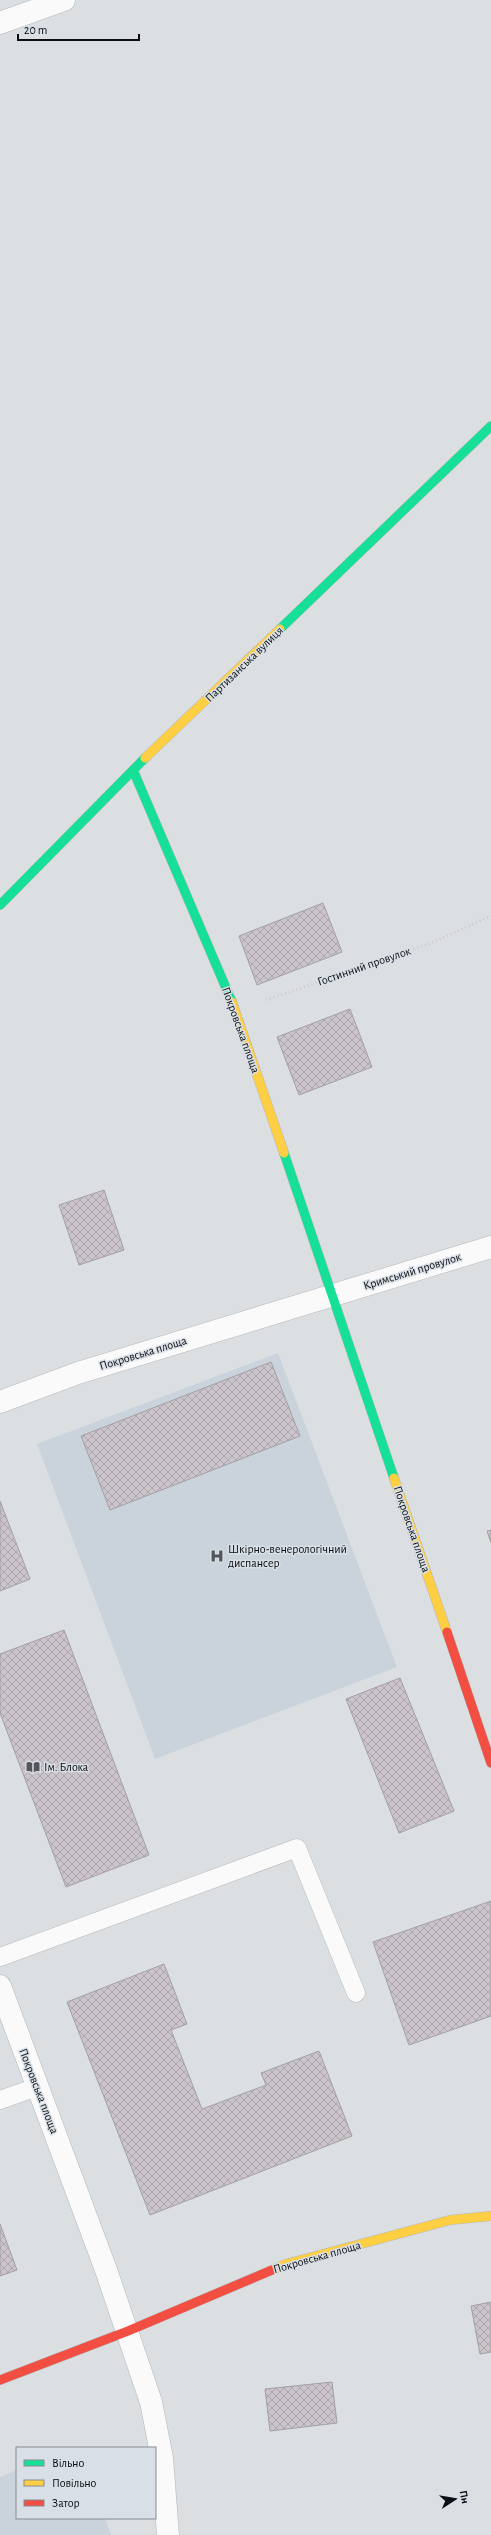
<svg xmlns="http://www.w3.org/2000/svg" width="491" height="2535" viewBox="0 0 491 2535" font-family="'Alegreya Sans',sans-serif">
<defs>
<pattern id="building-cross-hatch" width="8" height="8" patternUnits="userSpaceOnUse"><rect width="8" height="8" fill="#cbc4cb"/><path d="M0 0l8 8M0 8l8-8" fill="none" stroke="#ada7ad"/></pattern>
</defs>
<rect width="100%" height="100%" fill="#dcdfe2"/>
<!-- built -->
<path fill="#cad3db" d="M278,1353L397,1667L155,1759L37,1444Z
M17,2470V2518H105L111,2535H0V2477Z"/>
<!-- building -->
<path fill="url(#building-cross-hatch)" stroke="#a1a0a3" d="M323,903L342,952L257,985L239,936Z
M350,1009L372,1067L299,1095L277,1037Z
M104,1190L124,1250L79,1265L59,1205Z
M271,1362L300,1436L110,1510L81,1436Z
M0,1501L30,1579L0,1591Z
M491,1530V1543L487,1531Z
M64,1630L149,1855L66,1887L0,1713V1654Z
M400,1678L454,1811L399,1833L346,1699Z
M491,1901V2016L409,2045L373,1942Z
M164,1964L187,2024L171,2030L202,2109L266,2085L261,2073L319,2051L352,2136L150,2215L67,2002Z
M0,2224L17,2270L0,2276Z
M491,2302V2352L480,2354L471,2306Z
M332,2382L337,2423L270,2431L265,2389Z"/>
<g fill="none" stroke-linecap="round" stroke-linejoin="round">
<!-- lane casing -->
<g stroke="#b4b7ba" stroke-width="19">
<path id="lane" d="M0,1957L297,1848L356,1993
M0,2100L37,2087"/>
</g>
<!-- street casing -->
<g stroke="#b4b7ba" stroke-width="23">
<path id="street" d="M0,23L64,0
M0,1402L78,1373L491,1247
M0,1986L106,2270L151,2402L162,2458L168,2535"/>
</g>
<!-- fast casing -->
<g stroke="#b4b7ba" stroke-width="10">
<path id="fast" d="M280,629L491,426
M133,770L232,1002
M0,905L145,758
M284,1153L394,1478"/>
</g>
<!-- slow casing -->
<g stroke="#b4b7ba" stroke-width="10">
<path id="slow" d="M145,758L280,629
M232,1002L284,1153
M394,1478L447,1632
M272,2270L286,2264L450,2220L491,2216"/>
</g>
<!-- jam casing -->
<g stroke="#b4b7ba" stroke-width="10">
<path id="jam" d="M447,1632L491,1763
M0,2380L128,2331L272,2270"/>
</g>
<!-- path -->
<path stroke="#c8c9ca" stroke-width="2.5" stroke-dasharray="1 3" stroke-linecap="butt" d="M266,1000L429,944L491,916"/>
<!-- lane -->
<use href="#lane" stroke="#fafafb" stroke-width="18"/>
<!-- street -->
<use href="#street" stroke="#fafafb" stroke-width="22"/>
<!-- fast -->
<use href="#fast" stroke="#16e098" stroke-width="9"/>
<!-- slow -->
<use href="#slow" stroke="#ffcf43" stroke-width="9"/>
<!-- jam -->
<use href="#jam" stroke="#f24e42" stroke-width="9"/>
</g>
<!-- icons -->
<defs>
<g id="hospital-bare" transform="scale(1.08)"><path d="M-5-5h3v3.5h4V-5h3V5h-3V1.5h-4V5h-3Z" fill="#54565a" stroke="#d8dfe6" stroke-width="2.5" paint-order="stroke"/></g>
<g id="library-bare" transform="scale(1.08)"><path d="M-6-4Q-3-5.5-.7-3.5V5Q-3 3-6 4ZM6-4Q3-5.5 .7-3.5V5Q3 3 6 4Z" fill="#54565a" stroke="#d8dfe6" stroke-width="2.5" paint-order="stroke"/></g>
</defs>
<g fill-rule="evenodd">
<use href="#hospital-bare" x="217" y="1556"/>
<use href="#library-bare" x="33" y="1767"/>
</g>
<g text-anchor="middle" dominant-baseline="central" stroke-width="3" stroke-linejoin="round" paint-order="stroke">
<!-- street labels -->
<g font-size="12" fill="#0b0d10" stroke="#d8dfe6">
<text transform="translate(244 664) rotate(-44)">Партизанська вулиця</text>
<text transform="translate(364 966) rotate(-19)">Гостинний провулок</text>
<text transform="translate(241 1030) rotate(70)">Покровська площа</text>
<text transform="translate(412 1271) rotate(-17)">Кримський провулок</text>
<text transform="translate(143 1353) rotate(-17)">Покровська площа</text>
<text transform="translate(412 1529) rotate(71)">Покровська площа</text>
<text transform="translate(39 2091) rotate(69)">Покровська площа</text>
<text transform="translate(317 2257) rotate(-16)">Покровська площа</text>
</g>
<!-- poi labels -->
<g font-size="12" fill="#0b0d10" stroke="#d8dfe6" text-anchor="start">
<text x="228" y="1549">Шкірно-венерологічний<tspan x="228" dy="14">диспансер</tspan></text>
<text x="44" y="1767">Ім. Блока</text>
</g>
</g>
<!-- legend -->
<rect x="16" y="2447" width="140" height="72" fill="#d8dfe6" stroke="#868b90"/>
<rect x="24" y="2460" width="20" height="6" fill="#16e098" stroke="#868b90"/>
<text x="52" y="2467" font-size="12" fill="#0b0d10">Вільно</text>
<rect x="24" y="2480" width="20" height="6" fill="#ffcf43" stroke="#868b90"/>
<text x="52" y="2487" font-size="12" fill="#0b0d10">Повільно</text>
<rect x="24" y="2500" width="20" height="6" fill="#f24e42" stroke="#868b90"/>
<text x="52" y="2507" font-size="12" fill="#0b0d10">Затор</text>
<!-- north arrow -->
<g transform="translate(455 2499) rotate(78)" stroke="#d8dfe6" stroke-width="3" paint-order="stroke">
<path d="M0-3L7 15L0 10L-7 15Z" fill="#0b0d10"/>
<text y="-6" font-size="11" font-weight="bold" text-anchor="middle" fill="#0b0d10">Пн</text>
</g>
<!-- scale -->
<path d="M18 34v6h121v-6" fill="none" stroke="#0b0d10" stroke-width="2"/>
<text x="24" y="34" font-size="12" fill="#0b0d10" stroke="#d8dfe6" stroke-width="3" paint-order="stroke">20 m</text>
</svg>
